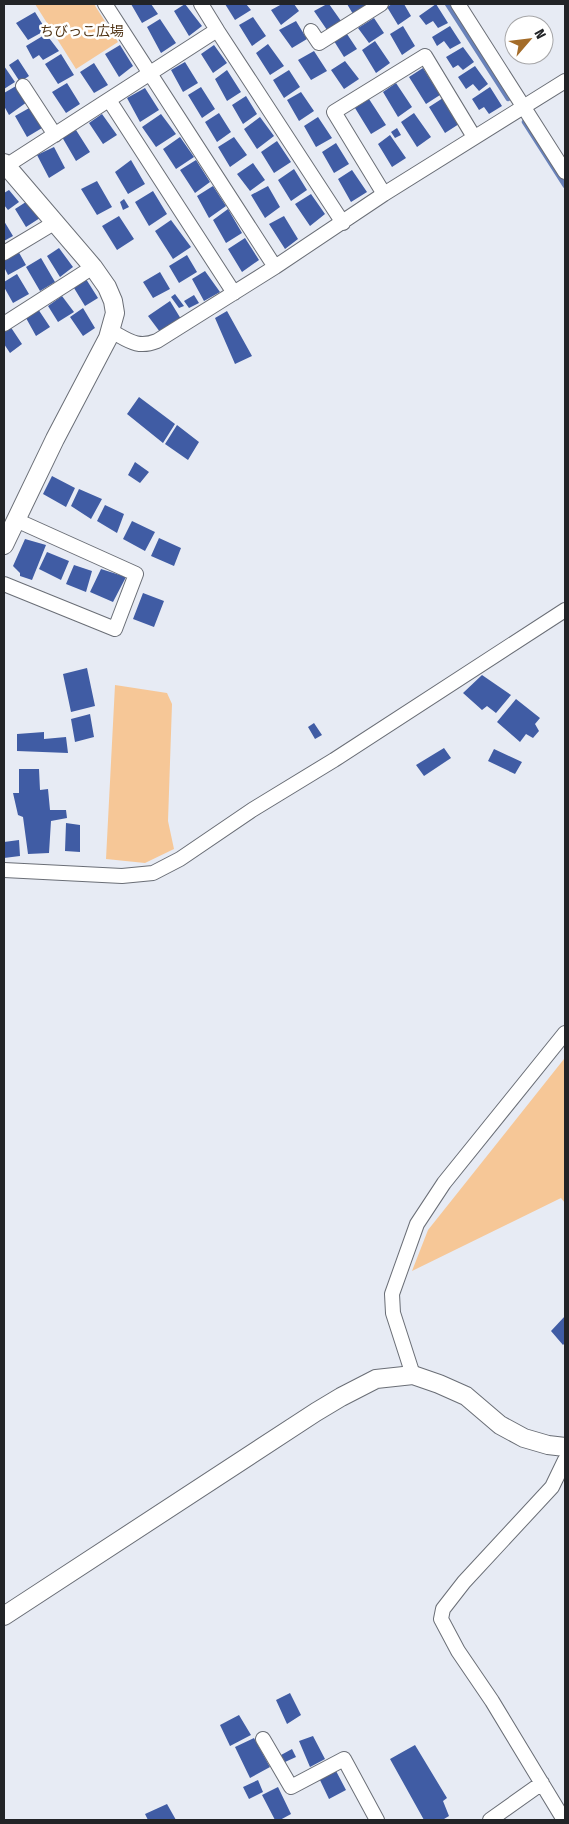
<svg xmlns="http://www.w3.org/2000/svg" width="569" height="1824" viewBox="0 0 569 1824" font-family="'Fira Sans Condensed','Noto Sans JP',sans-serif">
<rect width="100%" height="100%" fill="#e7ebf4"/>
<!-- green -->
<path fill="#f6c797" d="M35,4H94L118,42L76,69Z
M115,685L167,693L172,704L168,821L174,849L145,863L106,859Z
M564,1059L565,1203L561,1198L412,1271L428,1230Z"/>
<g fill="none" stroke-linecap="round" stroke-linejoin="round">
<!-- stream -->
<path stroke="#6982ba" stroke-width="4.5" d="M447,4L508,99
M524,122L565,186"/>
</g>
<!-- building -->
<path fill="#405ca4" d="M131,4H151L158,14L142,23Z
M185,4L202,26L189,36L174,11Z
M225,4H246L251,10L235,20Z
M282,4H294L299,11L281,25L271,10Z
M327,4H329L341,21L327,30L314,11Z
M347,4H367L353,14Z
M392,4H404L411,16L398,25L387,7Z
M436,4L448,23L438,28L433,21L426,25L419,16Z
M35,12L46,30L28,40L16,23Z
M253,17L266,36L252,46L239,25Z
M374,18L384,33L369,43L358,28Z
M160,19L176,43L161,53L147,27Z
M296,21L307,39L292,48L279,30Z
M403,26L415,46L402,55L390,34Z
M450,26L461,43L450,49L444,41L437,46L432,37Z
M46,34L59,51L43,60L39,55L33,59L26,46Z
M347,34L357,49L344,57L334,41Z
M375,41L390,63L376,73L362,50Z
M268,44L284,66L270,75L256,53Z
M120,45L133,66L119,77L105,54Z
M214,45L227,63L213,73L201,54Z
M463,47L474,62L463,70L458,65L453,68L446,57Z
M314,51L327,71L311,80L298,60Z
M61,54L74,75L58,84L45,64Z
M18,59L29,76L20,82L9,65Z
M345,61L359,79L344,89L331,70Z
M185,62L198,83L183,92L171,70Z
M94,63L108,85L94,93L80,72Z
M4,66L15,82L4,89Z
M475,66L488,84L479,91L473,84L466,89L458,77Z
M423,68L440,95L426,104L409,77Z
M227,70L241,92L227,101L215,79Z
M289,70L300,87L284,98L273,80Z
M67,83L80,104L66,113L52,92Z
M396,83L412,107L398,117L383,92Z
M16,86L27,102L9,115L4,106V93Z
M201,87L215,109L202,118L188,95Z
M490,87L502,106L489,114L484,107L479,110L472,99Z
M145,88L159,110L140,122L127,98Z
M301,92L314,111L299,121L287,100Z
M246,96L257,114L243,124L232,105Z
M443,98L459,124L445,133L429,107Z
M369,99L386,125L371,134L355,108Z
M31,107L42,128L27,137L15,116Z
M219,113L231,132L217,142L205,122Z
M414,113L431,137L417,147L401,122Z
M102,114L117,135L103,144L89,123Z
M161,114L176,134L156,147L142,127Z
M260,117L274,136L257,149L244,129Z
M318,117L332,138L316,147L304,126Z
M397,128L401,135L395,138L391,132Z
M76,130L90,152L76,161L62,137Z
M390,135L406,158L392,167L378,144Z
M180,137L194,157L176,169L163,149Z
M234,137L247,155L230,167L218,147Z
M277,141L291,162L274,173L261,152Z
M336,143L349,164L334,173L322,152Z
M54,147L65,168L49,178L37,155Z
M131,160L145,184L128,194L115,172Z
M196,160L210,182L195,193L180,170Z
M253,163L265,180L250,191L237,174Z
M294,169L307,190L291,201L278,180Z
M352,170L367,192L351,202L338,179Z
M97,181L112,207L97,215L81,189Z
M213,186L226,206L209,218L197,196Z
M268,186L280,207L265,218L251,195Z
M9,190L19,202L8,210L4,205V193Z
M153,191L167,214L149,226L135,202Z
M311,194L325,214L310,226L295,204Z
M124,199L129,207L123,210L120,202Z
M29,200L40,218L26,227L15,209Z
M228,209L242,233L226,243L213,220Z
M119,216L134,239L117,250L102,226Z
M284,216L298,239L285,249L269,224Z
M171,220L191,247L173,259L155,231Z
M4,221L13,236L4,241Z
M245,238L259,260L242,272L228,249Z
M59,248L73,267L60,277L47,256Z
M17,249L26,265L8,275L4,267V256Z
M187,255L197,272L179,283L169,266Z
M41,258L55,282L40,291L26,267Z
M205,271L220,292L204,301L192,279Z
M160,272L170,289L153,298L143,282Z
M17,274L29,294L13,303L4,287V282Z
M86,279L98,298L85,306L74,288Z
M175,294L184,306L179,308L171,297Z
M194,295L199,303L189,308L184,301Z
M62,296L74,312L58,322L48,306Z
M170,301L181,319L160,332L148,316Z
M83,308L95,328L83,336L70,317Z
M38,309L50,327L36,336L26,318Z
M227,311L252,356L235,364L215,318Z
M10,326L22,344L10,353L4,344V330Z
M139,397L175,424L163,443L127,414Z
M177,425L199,442L188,460L165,444Z
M135,462L149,472L140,483L128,475Z
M52,476L75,488L66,507L43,494Z
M79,489L102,499L91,519L71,506Z
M105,505L124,514L117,533L97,521Z
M132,521L155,532L145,551L123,539Z
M159,538L181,548L174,566L151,556Z
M25,539L46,545L32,580L20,576V573L13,566Z
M47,552L69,561L61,580L39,569Z
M74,565L92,571L86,592L66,584Z
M101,569L126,577L113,602L90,592Z
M143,593L164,601L154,627L133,619Z
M87,668L95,706L71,712L63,674Z
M482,675L511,695L496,713L487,706L482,710L463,693Z
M516,699L540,718L535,724L539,731L533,738L526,734L520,742L497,722Z
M90,714L94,737L75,742L71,719Z
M314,723L322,735L315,739L308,727Z
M44,732V739L66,737L68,753L17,751V734Z
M444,748L451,758L424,776L416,765Z
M494,749L522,762L515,774L488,761Z
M19,769H39L40,790L48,789L50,810H66L67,818L51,821L49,853L28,854L23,817L18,815L13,793H19Z
M66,823L80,825V852L65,851Z
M19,840L20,856L4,858V842Z
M565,1316V1343L563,1345L551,1331Z
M290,1693L301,1715L287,1724L276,1700Z
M239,1715L251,1735L230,1746L220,1725Z
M313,1736L325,1759L310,1767L299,1741Z
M254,1738L270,1767L250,1778L235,1747Z
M415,1745L447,1798L443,1801L449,1816L444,1819L445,1820H424L390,1759Z
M292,1749L296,1757L285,1762L281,1755Z
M335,1769L346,1790L329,1799L319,1778Z
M258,1780L263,1792L249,1799L243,1787Z
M278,1787L291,1814L280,1820H275L262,1795Z
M167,1804L176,1820H148L145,1814Z"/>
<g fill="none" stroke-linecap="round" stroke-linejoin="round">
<!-- minor casing -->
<g stroke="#6a6e76" stroke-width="16">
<path id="minor" d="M105,4L275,267
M458,4L565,172
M217,30L343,223
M311,31L319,43L381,4
M23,86L55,135
M109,100L234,293
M6,166L217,30L201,4
M384,194L334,112L425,56L474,137
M4,253L54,223
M4,324L93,267
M111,331C128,340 137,349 157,341L275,267L384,194L565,81
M4,584L115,629L136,574L16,520
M4,870L122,876L153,873L180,859L252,810L334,760L565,610
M413,1375L393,1313L392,1294L417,1224L444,1183L565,1033
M263,1739L291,1787L344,1759L377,1820
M490,1820L542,1783
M564,1820L492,1701L458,1651L441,1619L443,1609L464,1582L552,1487L565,1460"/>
</g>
<!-- tertiary casing -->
<g stroke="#6a6e76" stroke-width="20">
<path id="tertiary" d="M4,163L93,267L107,287L113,301L115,313L108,338L55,439L4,545
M4,1616L316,1412L341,1397L376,1379L413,1375L439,1384L466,1396L500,1425L524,1438L548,1445L565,1447"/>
</g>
<!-- minor -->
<use href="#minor" stroke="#fff" stroke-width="14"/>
<!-- tertiary -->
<use href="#tertiary" stroke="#fff" stroke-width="18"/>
</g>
<g text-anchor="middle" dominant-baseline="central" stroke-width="5" stroke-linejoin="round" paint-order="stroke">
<!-- park labels -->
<g font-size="14" fill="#513516" stroke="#fff">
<text x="82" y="31">ちびっこ広場</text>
</g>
</g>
<!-- border -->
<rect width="569" height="1824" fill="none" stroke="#222427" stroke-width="10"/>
<!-- north arrow -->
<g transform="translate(529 40) rotate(62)"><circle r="24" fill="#ffffff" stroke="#a7a7a9"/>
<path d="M0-4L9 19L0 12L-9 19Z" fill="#a46c29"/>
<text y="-8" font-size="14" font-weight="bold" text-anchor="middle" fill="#222427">N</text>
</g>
</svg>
